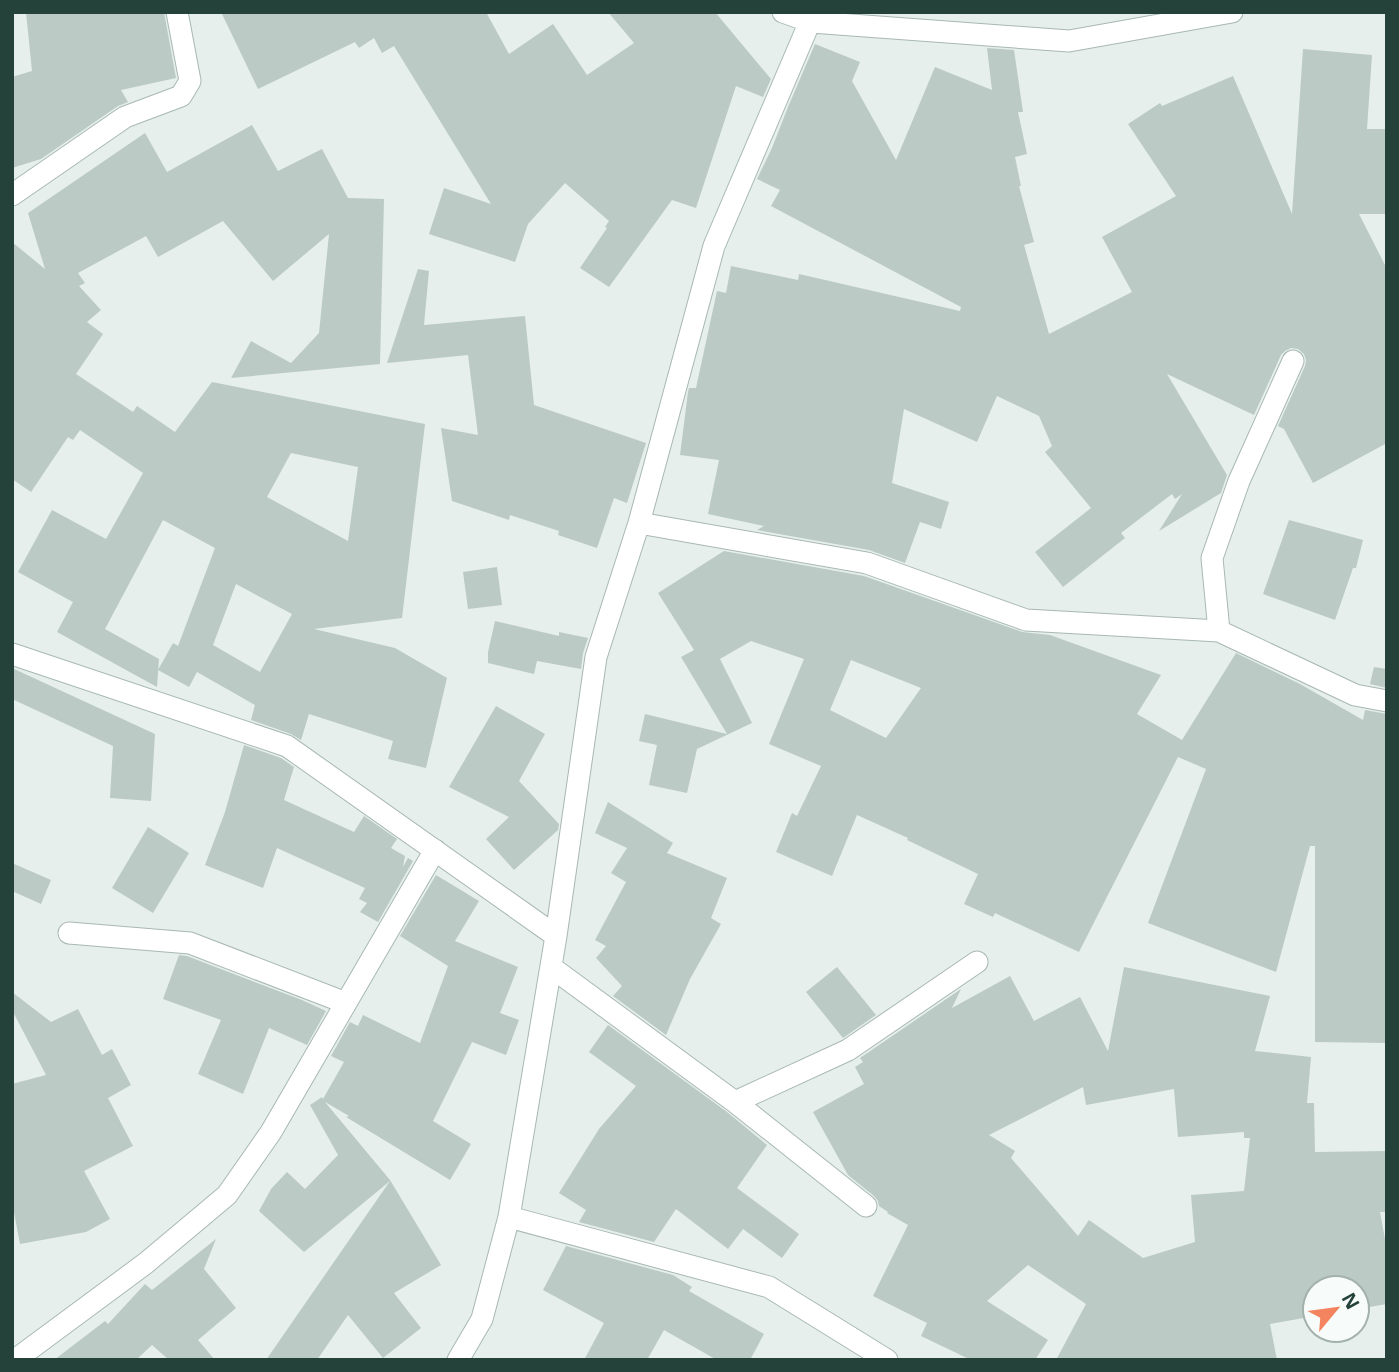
<svg xmlns="http://www.w3.org/2000/svg" width="1399" height="1372" viewBox="0 0 1399 1372" font-family="'Open Sans',sans-serif">
<rect width="100%" height="100%" fill="#e6efeb"/>
<!-- building -->
<path fill="#bbcac4" fill-rule="evenodd" d="M26,12H164L176,78L121,90L128,102L118,106L41,159L12,168V77L32,71Z
M221,12H486L509,54L553,24L587,75L634,43L608,12H715L771,79L763,97L736,86L696,208L672,200L609,287L580,268L607,228L605,227L609,221L565,183L528,224L515,262L429,234L444,188L491,204L394,46L382,53L374,38L359,48L355,42L258,89Z
M815,44L860,62L852,81L896,160L935,67L992,90L987,48L1014,50L1023,112H1018L1027,154L1015,157L1021,186H1019L1034,242L1024,245L1049,334L1132,292L1102,237L1176,196L1128,124L1160,103L1162,106L1233,76L1292,214L1303,49L1372,55L1367,129H1387V214H1359L1387,269V443L1313,483L1284,429L1278,426L1305,366L1306,360L1304,354L1298,349L1291,348L1285,351L1281,355L1254,415L1167,374L1227,475L1221,493L1159,531L1182,494L1175,499L1172,494L1121,533L1125,538L1063,587L1035,552L1091,508L1045,452L1052,446L1039,416L997,396L977,442L904,409L892,483L949,502L941,529L920,522L905,563L869,550L757,530L764,526L708,514L719,460L680,455L688,392L689,388H696L717,291L726,293L731,266L798,280L799,274L960,311L961,307L771,206L780,190L757,179L772,148L788,107Z
M252,125L278,171L322,149L348,198L384,199L380,364L231,378L251,341L291,363L319,333L329,234L273,281L223,221L158,257L146,236L78,273L85,283L79,286L101,310L87,322L103,334L76,374L133,412L137,406L175,432L212,382L425,424L402,618L314,629L395,648L447,678L426,768L388,759L393,741L309,714L301,740L291,734L251,720L255,705L197,672L189,687L158,670L173,643L178,646L215,548L163,520L105,629L159,659L157,687L57,632L73,602L18,572L52,510L106,539L143,473L80,430L73,440L68,437L31,492L12,479V242L45,269L28,213L145,133L167,172ZM291,453L358,467L348,541L267,497ZM236,584L292,614L260,672L213,645Z
M418,269L429,271L424,325L525,316L534,405L646,443L627,503L614,498L597,548L558,535L559,531L510,515L509,520L452,501L441,428L478,435L468,355L387,363Z
M1289,520L1363,540L1356,568H1353L1335,620L1263,594Z
M724,551L864,576L1022,632L1050,635L1161,675L1137,714L1182,740L1236,653L1300,684L1363,720L1365,710L1387,714V1043L1315,1042V846H1310L1276,972L1148,923L1206,769L1178,757L1079,952L995,913L993,917L964,904L978,874L907,840L908,838L857,815L832,876L776,852L792,813L797,816L821,766L769,744L804,659L751,641L720,659L752,723L697,749L687,793L649,785L657,745L639,741L645,714L727,734L681,657L694,650L658,593ZM851,660L921,688L886,738L830,710Z
M497,567L502,605L468,609L463,572Z
M495,621L559,636V632L588,638L583,653L581,669L537,661L534,674L488,663V652Z
M1374,667L1387,669V688L1370,684Z
M12,668L155,734L151,801L110,798L113,746L12,699Z
M496,706L545,734L519,781L559,824L558,830L514,870L486,839L509,817L449,787Z
M244,745L281,758L294,767L284,800L354,832L364,816L397,839L391,848L405,856L403,867L408,858L413,861L378,922L360,912L367,903L359,899L365,888L277,848L263,888L205,865L225,812Z
M608,802L673,843L667,853L727,878L711,918L721,924L690,979L666,1035L613,996L622,986L596,958L606,946L595,940L626,882L611,873L627,848L595,833Z
M148,827L189,853L153,913L112,888Z
M12,863L51,880L41,904L12,891Z
M436,875L479,901L455,941L518,967L500,1013L519,1020L506,1055L472,1042L433,1121L471,1144L450,1180L346,1117L349,1116L325,1102L390,1180L441,1265L394,1293L421,1328L383,1358L348,1315L317,1360H266L390,1181L304,1252L259,1211L271,1189L287,1172L305,1189L338,1155L310,1105L322,1097L323,1099L344,1062L331,1056L350,1022L358,1026L363,1015L420,1043L448,966L400,936Z
M179,955L187,956L302,1000L326,1011L307,1045L269,1028L243,1094L198,1074L221,1020L163,999Z
M837,967L876,1015L843,1038L806,992Z
M1124,967L1270,996L1255,1051L1311,1057L1307,1103H1314L1315,1152L1387,1151V1212H1380L1387,1250V1304L1357,1309V1288H1315V1316L1270,1324L1277,1360H1056L1086,1304L1028,1265L987,1301L1048,1340L1035,1360H971L921,1336L927,1323L873,1296L908,1225L887,1213L888,1212L879,1206L878,1201L874,1196L848,1175L813,1112L864,1084L855,1067L863,1062L860,1058L961,989L952,1008L1010,976L1034,1021L1080,997L1108,1051ZM1083,1087L1086,1105L1174,1089L1178,1137L1244,1132V1138H1250L1244,1191L1191,1195L1195,1242L1143,1258L1089,1220L1078,1236L1011,1158L1015,1151L989,1135Z
M12,992L51,1022L78,1009L102,1055L112,1049L131,1085L108,1098L133,1146L84,1171L110,1219L86,1232L20,1244L12,1202V1084L46,1075L12,1010Z
M608,1025L727,1112L767,1145L737,1188L799,1234L782,1258L743,1229L728,1249L676,1209L654,1242L579,1222L586,1210L559,1193L599,1129L636,1086L589,1052Z
M216,1239L204,1269L236,1308L198,1340L215,1360H169L152,1345L136,1360H54L105,1321L108,1324L145,1284L152,1290Z
M566,1246L673,1275L692,1287L689,1291L764,1334L750,1360H717L664,1330L647,1360H584L604,1323L543,1290Z"/>
<g fill="none" stroke-linecap="round" stroke-linejoin="round">
<!-- minor casing -->
<g stroke="#a8b8b2" stroke-width="23">
<path id="minor" d="M783,12L811,22L1069,41L1232,12
M12,195L125,117L181,96L190,81L177,12
M639,523L867,563L1026,620L1219,631L1355,695L1387,701
M1219,631L1212,558L1239,481L1293,361
M12,654L287,746L556,936
M69,933L190,943L346,1003
M551,967L735,1102L848,1050L977,962
M735,1102L866,1206
M509,1217L769,1287L887,1360
M15,1360L146,1263L227,1195L271,1132L435,850
M458,1360L482,1319L509,1217L556,936L596,657L639,523L714,246L814,12"/>
</g>
<!-- minor -->
<use href="#minor" stroke="#fff" stroke-width="21"/>
</g>
<!-- border -->
<rect width="1399" height="1372" fill="none" stroke="#24423a" stroke-width="28"/>
<!-- north arrow -->
<g transform="translate(1336 1309) rotate(61)"><circle r="33" fill="#f7fbf9" stroke="#a3b1ad" stroke-width="2"/>
<path d="M0-5L12 26L0 18L-12 26Z" fill="#f4845f"/>
<text y="-10" font-size="19" font-weight="bold" text-anchor="middle" fill="#24423a">N</text>
</g>
</svg>
